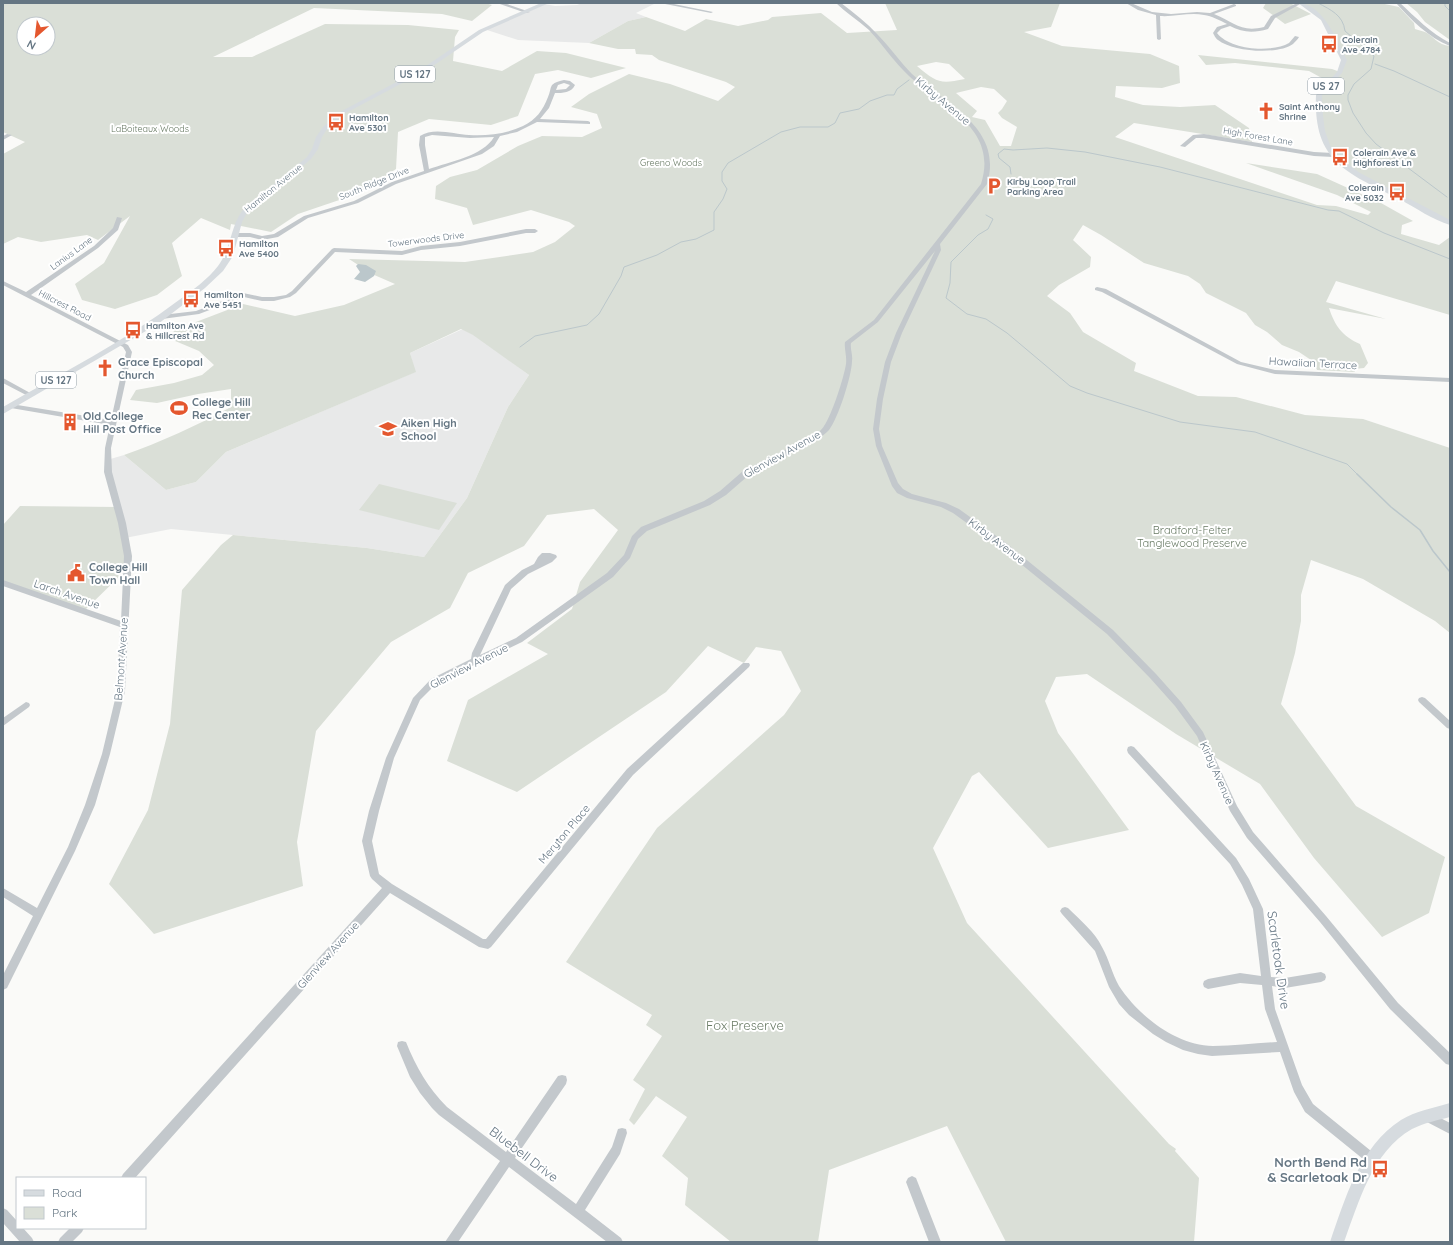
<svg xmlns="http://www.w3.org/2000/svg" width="1453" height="1245" viewBox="0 0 1453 1245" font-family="Quicksand,sans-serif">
<rect width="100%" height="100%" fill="#fafaf8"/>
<!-- built -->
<path fill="#e8e9e9" d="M582,3H656L636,13L646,17L628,21L589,43L518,40L484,29L545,4L555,6L577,5Z
M465,328L529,375L508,407L467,498L424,557L367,548L171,529L125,538L107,460L124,455L166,490L196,482L226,452L415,372L410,353Z"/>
<!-- green -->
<path fill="#dadfd7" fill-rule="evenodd" d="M3,3H485L492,5L472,21L442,14L314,8L213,57H252L325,24L408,25L459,30L455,37L453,61L502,71L537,51L566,53L626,68L591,78L558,70L535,74L518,116L491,125L429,119L398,132L396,169L357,194L298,214L271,232L231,224L230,230L201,218L172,243L182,276L157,295L115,309L82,300L75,284L104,263L130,216L98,240L87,235L41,242L18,237L3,244V154L25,142L3,132ZM24,24H48V48H24Z
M885,3H1060L1051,27L1024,32L1062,46L1150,54L1179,66L1180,83L1162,88L1116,86L1115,97L1143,105L1180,107L1215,105L1249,128L1252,142L1134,123L1115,137L1317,205L1336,206L1368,215L1371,212L1337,195L1246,163L1317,174L1381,203L1413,221L1402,225L1401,234L1439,245L1450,237V315L1336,281L1326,302L1386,319L1329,308C1335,326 1342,336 1360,344L1368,363L1364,368L1354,369L1355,372L1317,370L1314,362L1299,352L1282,345L1267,332L1255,325L1246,313L1206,293L1200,284L1188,276L1144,263L1101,235L1083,225L1073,240L1091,257L1090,267L1059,285L1047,296L1070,313L1083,332L1136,363L1134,371L1198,396L1236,397L1305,415L1363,419L1450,448V633L1435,621L1363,579L1311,560L1301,595V621L1295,653L1281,704L1356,806L1445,857L1429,913L1382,937L1314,858L1260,784L1176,734L1087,674L1056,677L1045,701L1058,733L1129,830L1048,848L979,772L972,776L933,848L967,923L1169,1144L1176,1149L1175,1151L1199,1178L1194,1242H1006L947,1126L829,1170L818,1242H731L685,1205L688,1178L662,1156L687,1117L656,1096L634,1125L629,1120L645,1089L633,1080L662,1036L646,1025L652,1015L566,962L657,828L784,715L801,691L781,651L756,647L744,663L708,646L666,692L517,792L447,761L468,700L548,654L527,643L572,609L580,582L618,530L594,509L547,515L524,546L468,573L450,608L391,642L316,731L297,842L303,886L154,934L109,884L148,810L170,724L182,590L221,545L233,535L367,548L424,557L467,498L508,407L529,375L473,335L461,329L410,353L416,372L226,452L196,482L166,490L124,455C161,442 196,426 231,407V389L198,394L157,403L130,400L136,390L174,383L202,375L214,365L199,351L168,338L175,330L243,304L295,316L344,305L395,284L372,274L349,259L465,262L533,252L555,242L575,226L569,222L531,210L473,225L467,208L435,199L436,186L450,177L477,170L518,146L542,136L582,137L602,128L597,114L571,107L589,94L629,74L670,84L718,101L735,87L726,82L659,60L652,55L636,54L635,49H618L589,43L628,21L646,17L685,31L706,19L738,26L768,20L772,17L821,13L847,33L897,30ZM936,62L949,64L965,79C940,84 937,83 917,66ZM981,87L994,89L1007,101L1002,109L998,113L1002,118L1017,127L1011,146H1000L985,120L972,117L977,111L956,93Z
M1266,3H1290L1311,14L1285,24L1263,8Z
M1301,3H1380L1399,7L1414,23L1415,29C1418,30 1422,31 1425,32C1434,36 1437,45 1450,46V223L1345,166L1325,142L1319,95L1329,82L1309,71L1235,63L1206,65L1198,55L1332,69L1340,72L1344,64L1319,15Z
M1406,3H1450V40L1425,22L1417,12Z
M379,484L457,503L439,530L359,510Z
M20,506L118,507L127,569L84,611L3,583V525Z"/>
<!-- water -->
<path fill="#bbc7cb" d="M358,264L366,265L376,271L374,276L365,282L354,279L360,272L356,266Z"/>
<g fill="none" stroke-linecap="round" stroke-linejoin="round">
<!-- stream-far1 -->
<path stroke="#bbc7cb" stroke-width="1" d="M1318,3C1331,10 1343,15 1345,31L1374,56L1371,69L1354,84L1348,95V100L1353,113L1366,133L1376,144L1447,197
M1445,3V6L1450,11
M1375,64L1394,71L1450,97
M1011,174L1010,167L999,158L998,154L1004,149L1013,150L1047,148L1085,152L1160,167L1328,210L1339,211L1384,233L1450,259
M986,215L993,219L988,229L978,235L951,262L950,283L946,298L967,314L986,319L1007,333L1070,386L1087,393L1180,422L1255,432L1347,464L1358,475
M520,347L535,336L587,325L599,314L621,276L624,267L657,255L681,242L696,239L714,230V212L723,199L727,189L722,181V172L728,163L781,132L800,127H828L835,123L840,113L859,109L870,101L887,95H894L897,89L909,80"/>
<!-- stream -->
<path stroke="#bbc7cb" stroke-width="1.5" d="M1357,474L1391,507L1420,530L1433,551L1450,572"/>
<!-- minor -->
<path fill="#c3c8cc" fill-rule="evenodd" d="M497,3H504L530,12L526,13Z
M660,3H669L713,12L711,13Z
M836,3H841C854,13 867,23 878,35C890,47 900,62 912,74C946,104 1004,128 987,184L940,244L941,250L902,333L891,362L883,399L879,429L882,446L898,483L903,489L912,494L946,503L959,509L1006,543L1113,630L1156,674L1181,702L1203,732L1237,806L1253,832L1326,916L1398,1003L1450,1053V1065L1446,1064L1390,1009L1320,922L1247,838L1230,811L1197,736L1175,706L1150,678L1107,634L1000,547L953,513L941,507L907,498L897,493L892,486L876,446L873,429L877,399L885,362L896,333L935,251L878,322L851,343C850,349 853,355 852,361C852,375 838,419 829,430C826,433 821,437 817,440L749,475L726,495L710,505L647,531L638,539L630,558L613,577L522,642L437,683L420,700L394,758L379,811L372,841L379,874L392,884L483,939H486L627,769L743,663H749L750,665L749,667L633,775L491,947L488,949L479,947L390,893L135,1178H121L123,1174L382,888L372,879L370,876L362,841L369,811L386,758L413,698L431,679L471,659L472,653L505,585L522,570L534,564L538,557L542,553H550L556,555L557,557L552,562L528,574L511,589L480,655L516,638L607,573L624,555L632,536L641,527L704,501L720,491L743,471L813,436C817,433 822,430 824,426C832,415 844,377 846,364C847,356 844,349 845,342L874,320L981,184C999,128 942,106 909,76C894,62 883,45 869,30C858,20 846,13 836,3Z
M1126,3H1131L1152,12L1171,14L1197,12L1210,13L1234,4L1236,5V6L1214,14C1234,22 1241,33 1264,27L1271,16L1297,3H1302L1275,18L1268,29C1254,33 1243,33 1230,26L1221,29L1217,33C1230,50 1271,53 1289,43C1291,41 1293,38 1295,36L1299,37C1298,39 1295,42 1293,44C1278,55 1233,52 1218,40C1216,39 1214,35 1213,33L1217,27L1227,24C1219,20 1212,16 1204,15C1190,12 1175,17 1160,16L1161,39L1159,40L1157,39L1156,15L1138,10Z
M1396,3H1400C1416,18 1431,33 1450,43V46C1429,38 1410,19 1396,3Z
M564,80L570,81L575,85C571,93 563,93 555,93L549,108L540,119L588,121L590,122V124L537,122L517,132L500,136L494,146L482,154L396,184L358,203L308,218L278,237L262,240L250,237H236L233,235L236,233H250L262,236L274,234L304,216L354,201L392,182L424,171L419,145L420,136C433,127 454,134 469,135C487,136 506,134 523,126C536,120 543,110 548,97C550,93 550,88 552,85C555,82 560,81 564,80ZM564,83L570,85L566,89L556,90L558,85ZM432,135L470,138L494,137C483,156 449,162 429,169L425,145V137Z
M7,134L12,135L3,140V136Z
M1204,134L1314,152L1333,153L1336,155L1333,157L1314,156L1204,138H1196L1185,147L1180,146L1193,135Z
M117,217L122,218L118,230L98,248L31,295L128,345L132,352L111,448L112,472L126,523L132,556L125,691L110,754L95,805L75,851L7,988L3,990V975L33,916L3,897V888L37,908L68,847L85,805L102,754L117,691L120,627L3,586V580L121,621L124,556L118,523L104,472L105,448L110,425L11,408L8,406L11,404L111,420L126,352L123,347L3,285V281L26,292L94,246L113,228Z
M526,229H535L538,231L535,233H526L460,246L421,250L402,255L335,252L296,293L290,297L274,301H262L244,297L199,314L162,319L159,317L162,315L196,311L243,293L262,297H274L286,295L292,291L332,249L334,248L402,251L421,246L460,242Z
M1097,287L1106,289L1241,362L1275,370L1450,378V382L1275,374L1237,364L1102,292L1095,290V288Z
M3,378L32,394L33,395L32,396H28L3,383Z
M1422,697L1425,698L1450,721V729L1447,728L1419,702L1418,700L1419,698Z
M26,702L29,703L30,705L29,707L3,726V718Z
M1131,746L1134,747L1236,858L1249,879L1263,909L1271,977L1285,978L1321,972L1325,974L1326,977L1325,980L1321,982L1285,988L1272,986L1275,1009L1302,1085L1313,1104L1376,1155L1378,1159L1376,1163L1372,1165L1368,1163L1305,1112L1294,1092L1280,1052L1212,1056L1198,1054L1183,1050L1166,1042L1153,1034L1129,1015L1119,1004L1109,987L1095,951L1062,914L1060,911L1062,908L1065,907L1068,908C1080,920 1095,932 1102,947C1109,959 1112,974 1119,986C1139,1016 1175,1045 1213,1046C1234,1046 1256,1043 1277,1042L1265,1009L1262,985L1240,983L1208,989L1204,987L1203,984L1204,981L1208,979L1240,973L1261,976L1253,909L1242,885L1230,864L1128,753L1127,750L1128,747Z
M402,1041L406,1042C416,1067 428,1088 447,1107L506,1152L558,1076L562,1075L566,1076L567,1080L566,1084L515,1158L576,1204L612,1147L618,1129L622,1128L626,1129L627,1133L620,1154L585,1210L621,1238L623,1242H607L509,1167L458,1242H445L500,1161L439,1115L432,1108L420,1093L410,1077L397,1046L398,1042Z
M1429,1112L1450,1123V1134L1425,1121L1424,1117L1425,1113Z
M912,1176L916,1178L941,1242H929L906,1182L908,1178Z
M3,1208L7,1210L17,1221V1228H23L32,1238L34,1242H20L3,1223Z
M70,1228H84L82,1232L72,1242H58L60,1238Z"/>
<!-- major -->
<path fill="#d6dbdf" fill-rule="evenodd" d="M541,3H549L483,32L427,70L342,115L327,129L322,137L318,149L311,159L247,213L242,222L233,256L223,271L205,288L158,324L3,414V407C62,373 125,341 179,300C193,290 208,279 218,266C231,249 230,228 242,211L307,157L312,149L316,137L323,127L338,113L423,68L479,30Z
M1298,3C1323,3 1337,41 1347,60L1342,73L1322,95L1323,116L1325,131L1330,145L1338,157L1360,173L1450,220V225C1433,220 1416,208 1401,200C1348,173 1313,163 1316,95L1337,72L1341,60L1321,20Z
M1450,1103V1117C1438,1120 1424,1123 1412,1129C1372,1152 1359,1202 1344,1242H1330C1345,1199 1360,1146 1401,1120C1415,1111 1434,1108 1450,1103Z"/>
</g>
<!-- icons -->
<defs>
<g id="bus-bare" transform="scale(1.38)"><path d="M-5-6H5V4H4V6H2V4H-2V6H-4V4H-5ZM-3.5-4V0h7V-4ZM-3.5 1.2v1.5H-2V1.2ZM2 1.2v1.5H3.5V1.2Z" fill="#e4572e" stroke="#fff" stroke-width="2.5" paint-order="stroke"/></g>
<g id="church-bare" transform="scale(1.38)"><path d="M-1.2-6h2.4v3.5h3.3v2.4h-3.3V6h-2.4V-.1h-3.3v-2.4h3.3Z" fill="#e4572e" stroke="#fff" stroke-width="2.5" paint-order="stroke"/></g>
<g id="parking-bare" transform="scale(1.38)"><path d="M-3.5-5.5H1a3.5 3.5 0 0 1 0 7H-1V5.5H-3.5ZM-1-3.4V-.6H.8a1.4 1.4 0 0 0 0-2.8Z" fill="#e4572e" stroke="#fff" stroke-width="2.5" paint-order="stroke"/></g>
<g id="stadium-bare" transform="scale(1.38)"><path d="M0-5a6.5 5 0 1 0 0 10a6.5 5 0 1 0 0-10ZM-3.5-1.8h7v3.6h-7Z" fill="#e4572e" stroke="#fff" stroke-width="2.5" paint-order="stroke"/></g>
<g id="building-bare" transform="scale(1.38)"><path d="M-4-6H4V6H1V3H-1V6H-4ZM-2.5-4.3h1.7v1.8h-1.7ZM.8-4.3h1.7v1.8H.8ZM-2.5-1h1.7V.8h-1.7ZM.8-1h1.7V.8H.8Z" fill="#e4572e" stroke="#fff" stroke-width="2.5" paint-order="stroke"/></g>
<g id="school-bare" transform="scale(1.38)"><path d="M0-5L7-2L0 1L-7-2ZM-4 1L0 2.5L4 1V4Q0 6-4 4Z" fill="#e4572e" stroke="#fff" stroke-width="2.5" paint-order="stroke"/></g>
<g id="civic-bare" transform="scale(1.38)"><path d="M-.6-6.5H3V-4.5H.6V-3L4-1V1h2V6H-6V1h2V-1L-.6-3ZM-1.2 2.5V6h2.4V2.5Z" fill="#e4572e" stroke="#fff" stroke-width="2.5" paint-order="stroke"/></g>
</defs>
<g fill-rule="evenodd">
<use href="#bus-bare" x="1329" y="44"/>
<use href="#church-bare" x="1266" y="111"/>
<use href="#bus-bare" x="336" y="122"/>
<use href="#bus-bare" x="1340" y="157"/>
<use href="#parking-bare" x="994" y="186"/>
<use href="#bus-bare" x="1397" y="192"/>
<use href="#bus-bare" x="226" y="248"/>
<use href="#bus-bare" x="191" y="299"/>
<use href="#bus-bare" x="133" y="330"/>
<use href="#church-bare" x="105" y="368"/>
<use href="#stadium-bare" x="179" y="408"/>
<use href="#building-bare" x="70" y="422"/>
<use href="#school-bare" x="388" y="429"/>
<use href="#civic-bare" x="76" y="573"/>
<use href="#bus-bare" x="1380" y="1169"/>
</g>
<g text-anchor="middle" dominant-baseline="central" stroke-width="4" stroke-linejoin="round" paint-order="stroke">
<!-- far-poi labels -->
<g font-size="9" font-weight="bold" fill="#657683" stroke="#fff" text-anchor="start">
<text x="1342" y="39">Colerain<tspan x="1342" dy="10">Ave 4784</tspan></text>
<text x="1279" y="106">Saint Anthony<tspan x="1279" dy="10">Shrine</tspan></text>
<text x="349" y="117">Hamilton<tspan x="349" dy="10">Ave 5301</tspan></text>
<text x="1353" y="152">Colerain Ave &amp;<tspan x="1353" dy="10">Highforest Ln</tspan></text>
<text x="1007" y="181">Kirby Loop Trail<tspan x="1007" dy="10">Parking Area</tspan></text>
<text x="1384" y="187" text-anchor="end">Colerain<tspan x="1384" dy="10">Ave 5032</tspan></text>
<text x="239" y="243">Hamilton<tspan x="239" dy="10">Ave 5400</tspan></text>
<text x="204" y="294">Hamilton<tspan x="204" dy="10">Ave 5451</tspan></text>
<text x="146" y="325">Hamilton Ave<tspan x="146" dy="10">&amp; Hillcrest Rd</tspan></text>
</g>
<!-- far-park labels -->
<g font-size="9" fill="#687a64" stroke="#fff">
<text x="150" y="128">LaBoiteaux Woods</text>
<text x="671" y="162">Greeno Woods</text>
</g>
<!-- far-street labels -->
<g font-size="9" fill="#657683" stroke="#fff">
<text transform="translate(1258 136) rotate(10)">High Forest Lane</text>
<text transform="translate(374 183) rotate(-22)">South Ridge Drive</text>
<text transform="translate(273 188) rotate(-39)">Hamilton Avenue</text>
<text transform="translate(426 239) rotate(-7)">Towerwoods Drive</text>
<text transform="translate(71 253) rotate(-36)">Lanius Lane</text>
<text transform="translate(65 305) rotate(27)">Hillcrest Road</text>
</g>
<!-- shield labels -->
<g fill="#fff" stroke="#939fa8" stroke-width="1">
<rect x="395" y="66" width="40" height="16" rx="3"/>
<rect x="1308" y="78" width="36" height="16" rx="3"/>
<rect x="36" y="372" width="40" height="16" rx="3"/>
</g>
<g font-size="10" font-weight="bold" fill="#657683">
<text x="415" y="74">US 127</text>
<text x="1326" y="86">US 27</text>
<text x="56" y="380">US 127</text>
</g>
<!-- street labels -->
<g font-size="11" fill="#657683" stroke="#fff">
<text transform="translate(943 101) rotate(40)">Kirby Avenue</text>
<text transform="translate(1313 363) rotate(3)">Hawaiian Terrace</text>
<text transform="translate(782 454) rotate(-29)">Glenview Avenue</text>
<text transform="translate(997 541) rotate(37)">Kirby Avenue</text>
<text transform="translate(67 594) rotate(19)">Larch Avenue</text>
<text transform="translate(121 659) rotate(-86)">Belmont Avenue</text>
<text transform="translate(469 666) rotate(-27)">Glenview Avenue</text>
<text transform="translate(1217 773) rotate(66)">Kirby Avenue</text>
<text transform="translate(564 834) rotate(-50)">Meryton Place</text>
<text transform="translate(328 955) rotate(-48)">Glenview Avenue</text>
</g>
<!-- poi labels -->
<g font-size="11" font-weight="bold" fill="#657683" stroke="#fff" text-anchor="start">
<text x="118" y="362">Grace Episcopal<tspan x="118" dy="13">Church</tspan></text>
<text x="192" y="402">College Hill<tspan x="192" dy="13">Rec Center</tspan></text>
<text x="83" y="416">Old College<tspan x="83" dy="13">Hill Post Office</tspan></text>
<text x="401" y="423">Aiken High<tspan x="401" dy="13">School</tspan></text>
<text x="89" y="567">College Hill<tspan x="89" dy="13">Town Hall</tspan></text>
</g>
<!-- park labels -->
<g font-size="11" fill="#687a64" stroke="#fff">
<text x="1192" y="530">Bradford-Felter<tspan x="1192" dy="13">Tanglewood Preserve</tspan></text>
</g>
<!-- near-street labels -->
<g font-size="13" fill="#657683" stroke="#fff">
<text transform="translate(1279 960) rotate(82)">Scarletoak Drive</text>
<text transform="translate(524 1154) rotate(37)">Bluebell Drive</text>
</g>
<!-- near-park labels -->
<g font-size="13" fill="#687a64" stroke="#fff">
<text x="745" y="1025">Fox Preserve</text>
</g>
<!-- near-poi labels -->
<g font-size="13" font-weight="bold" fill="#657683" stroke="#fff" text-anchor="end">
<text x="1367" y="1162">North Bend Rd<tspan x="1367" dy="15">&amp; Scarletoak Dr</tspan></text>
</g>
</g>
<!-- border -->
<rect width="1453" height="1245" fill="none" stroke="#657683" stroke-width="8"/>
<!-- legend -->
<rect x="16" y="1177" width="130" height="52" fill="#ffffff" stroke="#c1c8cd"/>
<rect x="24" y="1190" width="20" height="6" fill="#d6dbdf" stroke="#c1c8cd"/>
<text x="52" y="1197" font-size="12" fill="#657683">Road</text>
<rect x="24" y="1207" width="20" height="12" fill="#dadfd7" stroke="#c1c8cd"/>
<text x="52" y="1217" font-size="12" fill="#657683">Park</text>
<!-- north arrow -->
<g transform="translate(36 36) rotate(208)"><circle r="19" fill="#ffffff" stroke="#c1c8cd"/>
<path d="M0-3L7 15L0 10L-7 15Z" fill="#e4572e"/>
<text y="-6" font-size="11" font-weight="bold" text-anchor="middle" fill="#657683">N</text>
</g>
</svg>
